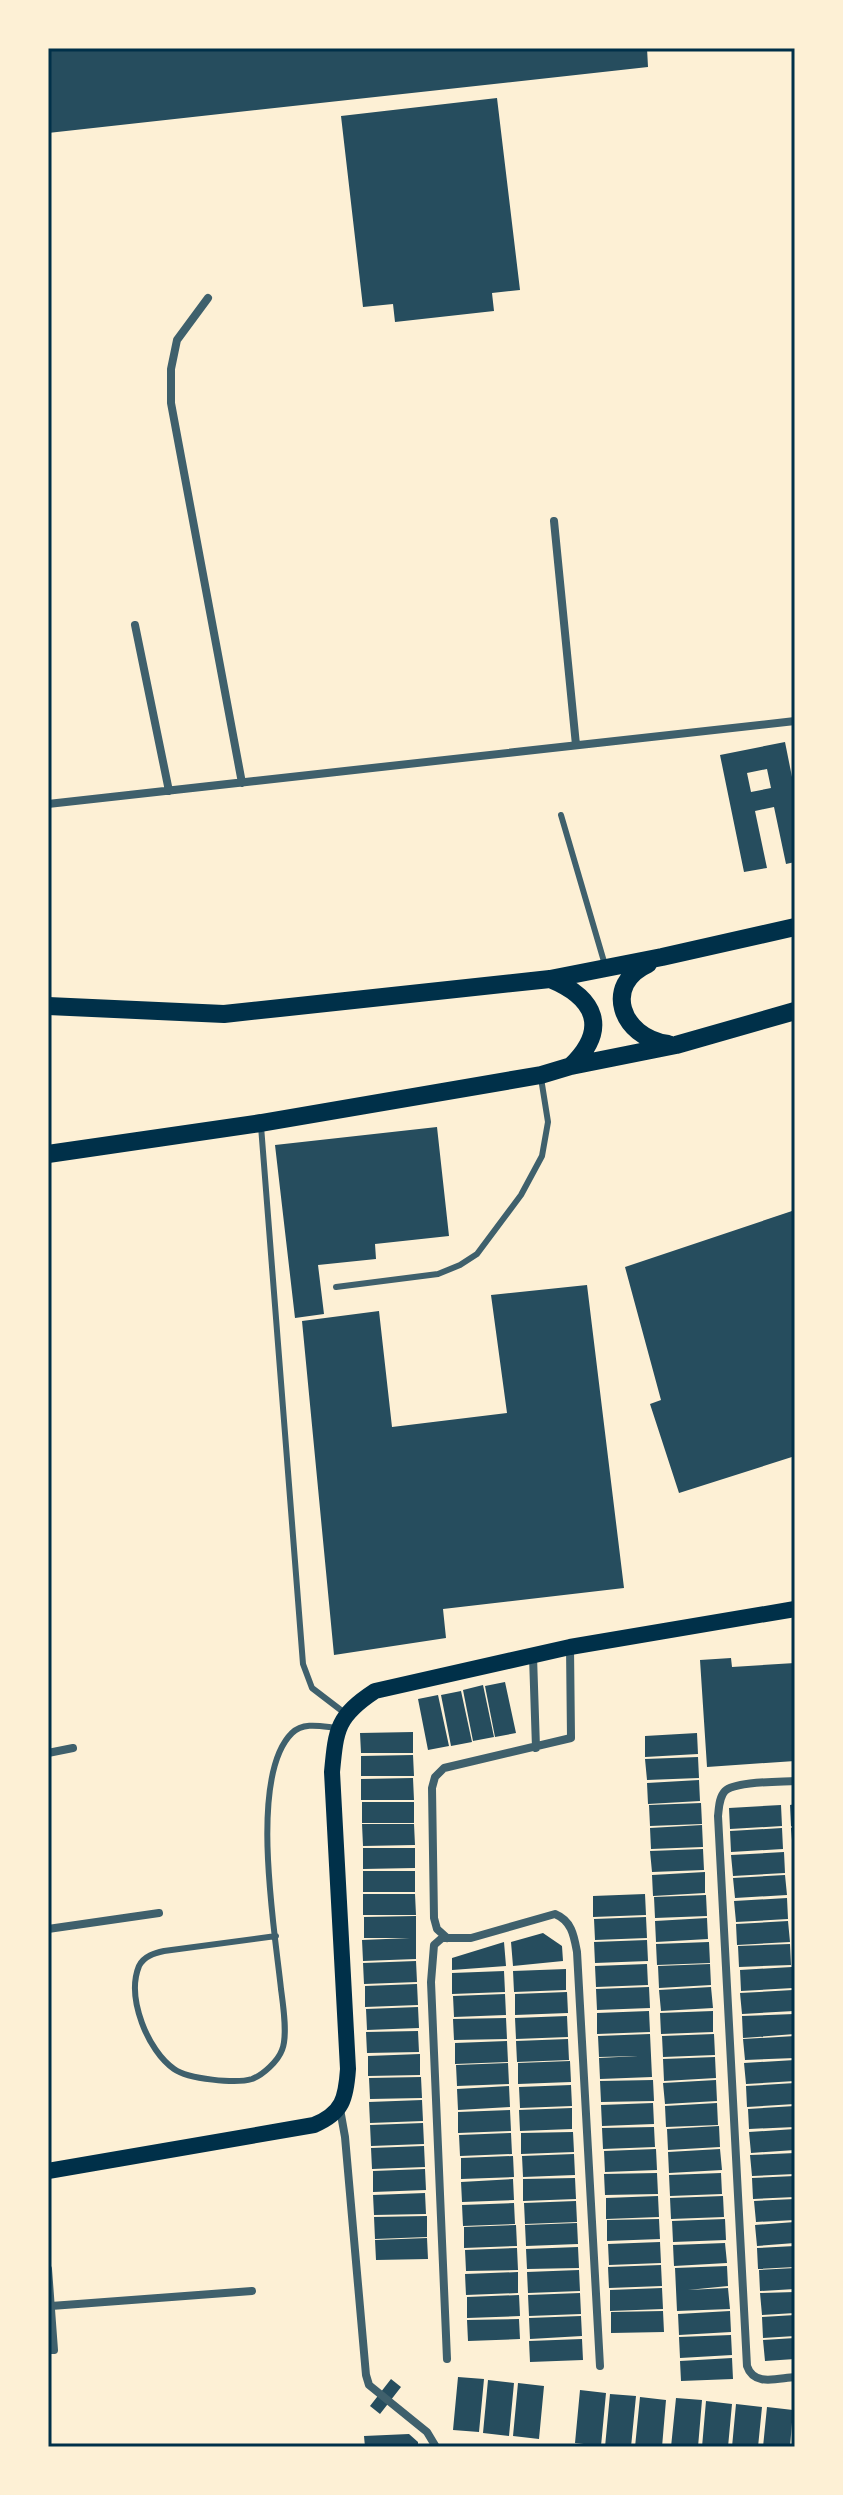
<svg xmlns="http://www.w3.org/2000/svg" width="843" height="2495" viewBox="0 0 843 2495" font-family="Manrope,sans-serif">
<rect width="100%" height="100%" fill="#fdf0d5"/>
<!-- building -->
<path fill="#264d5e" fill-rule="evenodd" d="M48,48H647L648,67L48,133Z
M497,98L520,290L492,293L494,311L395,322L393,304L363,307L341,116Z
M785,742L795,792V862L786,864L774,807L755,811L767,868L744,872L720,755ZM767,769L771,788L751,792L747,773Z
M437,1127L449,1236L375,1244L376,1259L318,1265L324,1314L295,1318L275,1145Z
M795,1210V1456L679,1493L650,1404L661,1400L625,1267Z
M587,1285L624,1588L443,1609L446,1638L334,1655L302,1321L379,1311L392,1427L507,1413L491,1295Z
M731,1658L732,1667L795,1663V1761L707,1767L700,1660Z
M505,1682L516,1733L495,1737L485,1686Z
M483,1685L494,1737L473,1741L463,1690Z
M461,1691L472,1742L451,1746L441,1695Z
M438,1695L449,1746L428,1750L418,1699Z
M413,1732V1753H361L360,1733Z
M697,1733L698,1754L645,1757V1736Z
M413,1755L414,1776H361V1756Z
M698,1757L699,1778L647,1780L645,1759Z
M413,1778L414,1800H361V1779Z
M699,1780L700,1801L648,1804L647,1783Z
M362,1802H414V1823H362Z
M701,1803L702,1824L650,1826L649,1805Z
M795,1804V1826H791L790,1805Z
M781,1805L782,1826L730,1829L729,1808Z
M362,1824H414L415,1845L363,1846Z
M702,1825L703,1847L651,1849L650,1828Z
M782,1828L783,1849L731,1852L730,1831Z
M791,1828H795V1851L793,1852Z
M363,1848H415V1868L363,1869Z
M703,1849L704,1870L652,1872L650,1851Z
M784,1852L785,1873L733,1876L731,1855Z
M363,1871H415V1892H363Z
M705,1872V1893L653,1896L652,1875Z
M785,1875L787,1895L735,1898L733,1878Z
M363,1894H415L416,1915H363Z
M645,1894L646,1915L593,1917V1896Z
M706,1895L707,1916L655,1918L654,1897Z
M787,1898L788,1919L736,1922L734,1901Z
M416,1916V1959L363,1961L362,1940L410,1938H364V1917Z
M646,1917L647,1938L595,1940L594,1919Z
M707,1918L708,1939L656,1942L655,1921Z
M788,1921L790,1942L737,1945L736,1924Z
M543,1933L562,1946L563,1961L513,1966L511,1942Z
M647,1940L648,1961L595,1963L594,1942Z
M504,1942L506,1966L452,1970V1958Z
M709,1942L710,1963L657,1965L656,1944Z
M790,1944L791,1965L739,1967L738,1946Z
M416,1961L417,1982L364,1984L363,1963Z
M647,1964L648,1985L596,1987L595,1966Z
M710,1964L711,1985L659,1988L658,1966Z
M792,1967L793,1988L741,1991L740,1970Z
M566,1969V1990L514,1992L513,1971Z
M504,1971L505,1992L452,1994V1973Z
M417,1984L418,2005L365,2007V1986Z
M649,1987L650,2008L597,2010L596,1989Z
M711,1987L713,2008L661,2011L659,1990Z
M793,1990L794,2011L742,2014L740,1993Z
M567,1992L568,2013L515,2015V1994Z
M505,1994L506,2015L454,2017L453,1996Z
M418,2007L419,2028L367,2030L366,2009Z
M649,2011L650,2032L597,2034V2013Z
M713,2011V2032L661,2034L660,2013Z
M794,2014L795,2034L743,2038L742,2016Z
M567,2016L568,2037L516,2039L515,2018Z
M506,2018L507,2039L454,2040L453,2019Z
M418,2031L419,2052L367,2053L366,2032Z
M650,2034L652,2077L600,2079L599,2058L638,2056L599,2057L598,2036Z
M714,2034L715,2055L663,2057L662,2036Z
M795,2036V2058L745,2060L743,2039Z
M568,2039L569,2060L517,2062L516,2041Z
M507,2041L508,2062L455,2064V2043Z
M420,2054V2075L368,2076V2056Z
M715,2057L716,2078L664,2081L663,2059Z
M795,2060V2081L746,2084L744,2063Z
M570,2061L571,2082L518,2084V2063Z
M508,2063L509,2084L457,2086L456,2065Z
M421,2077L422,2098L370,2099L369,2078Z
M653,2080L654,2101L601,2102L600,2081Z
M716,2080L717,2101L665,2104L663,2083Z
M795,2083V2104L747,2107L746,2086Z
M571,2085L572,2106L520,2108L519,2087Z
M509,2086L510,2107L458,2110L457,2089Z
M422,2100L423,2121L370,2123L369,2102Z
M653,2103L654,2124L602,2126L601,2105Z
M717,2103L718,2125L666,2127L665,2106Z
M795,2106V2127L749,2129L748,2109Z
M572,2108V2129L520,2131L519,2110Z
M510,2110L511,2131L458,2133V2112Z
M423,2123L424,2144L371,2146L370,2125Z
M719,2126L720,2147L668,2150L667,2129Z
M654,2127L655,2147L603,2149L602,2128Z
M795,2129V2150L751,2153L749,2132Z
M573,2132L574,2152L521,2154V2133Z
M511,2133L512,2154L460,2156L459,2135Z
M424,2146L425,2167L372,2169L371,2148Z
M656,2149L657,2170L605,2172L604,2151Z
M720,2149L722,2170L669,2173L668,2152Z
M795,2153V2174L752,2176L750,2155Z
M574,2154L575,2175L523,2177L522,2156Z
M513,2156L514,2177L461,2179V2158Z
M425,2169L426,2190L373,2192V2171Z
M657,2173L658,2194L605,2195L604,2174Z
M721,2173L722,2194L670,2196L669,2175Z
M795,2176V2197L753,2199L752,2178Z
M575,2178L576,2199L523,2201V2179Z
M513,2179L514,2200L462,2202L461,2182Z
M425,2193L426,2214L374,2215L373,2195Z
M658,2196L659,2217L606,2219V2198Z
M723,2196L724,2217L671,2219L670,2198Z
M795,2199V2220L756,2222L754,2201Z
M576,2201L577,2222L525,2224L524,2203Z
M514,2203L515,2224L463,2226L462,2205Z
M427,2216V2237L375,2239L374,2217Z
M659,2219L660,2239L607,2241V2220Z
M725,2219L726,2240L673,2242L672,2221Z
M795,2222V2243L757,2246L755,2225Z
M577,2223L578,2244L526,2246L525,2225Z
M516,2225L517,2246L464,2248V2227Z
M427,2238L428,2259L376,2260L375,2240Z
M660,2242L661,2263L609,2265L608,2244Z
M725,2243L727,2263L674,2266L673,2245Z
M795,2246V2267L758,2269L757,2248Z
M578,2247L579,2268L527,2269L526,2249Z
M517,2248L518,2270L466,2271L465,2250Z
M661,2265L662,2286L609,2288L608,2267Z
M727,2266L728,2286L688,2290L728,2288L730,2309L677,2311L675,2268Z
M795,2268V2289L760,2291L759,2270Z
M579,2270L580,2291L528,2293L527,2272Z
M518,2272V2293L466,2295L465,2274Z
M662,2288L663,2309L610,2311V2290Z
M795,2292V2313L762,2315L760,2293Z
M580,2293L581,2314L529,2316L528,2295Z
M519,2295L520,2316L467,2318V2297Z
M663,2311L664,2332L611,2333V2312Z
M730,2311L731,2332L679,2335L678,2314Z
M795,2315V2336L763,2338L762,2317Z
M581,2316L582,2336L530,2339L529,2318Z
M519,2319L520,2339L468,2341L467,2320Z
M731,2335L732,2355L680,2358L679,2337Z
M795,2338V2359L765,2361L763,2340Z
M582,2339L583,2360L530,2362L529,2341Z
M732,2358L733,2379L681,2381L680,2361Z
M458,2377L484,2379L479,2432L453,2430Z
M391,2379L401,2387L380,2414L370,2406Z
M488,2380L514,2383L509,2436L483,2433Z
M518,2383L544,2386L539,2439L513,2436Z
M580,2390L606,2393L601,2446L575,2443Z
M610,2394L636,2396L631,2447H605Z
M640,2397L666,2400L662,2447H635Z
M676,2398L702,2400L698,2447H671Z
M706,2401L732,2404L728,2447H702Z
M736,2404L762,2407L758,2447H732Z
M767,2407L793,2410L790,2447H763Z
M409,2434L418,2442V2447H365L364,2436Z"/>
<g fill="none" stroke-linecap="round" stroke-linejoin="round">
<!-- service -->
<path stroke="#3f606c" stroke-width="6" d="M561,815L605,965
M261,1126L303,1664L312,1688L346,1714
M336,1287L438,1274L460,1265L477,1254L521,1195L542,1156L548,1122L541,1078
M276,1936L164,1951C155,1953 144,1956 139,1966C126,1998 148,2051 174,2069C188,2079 236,2084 252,2079C263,2075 278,2061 282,2050C288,2036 283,2004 281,1989C275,1931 248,1776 292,1733C304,1721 324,1727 338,1728"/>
<!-- minor -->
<path stroke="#3f606c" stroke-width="8" d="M208,298L177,340L171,369V403L242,783
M554,521L576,745
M135,625L169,791
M48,804L795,721
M533,1656L536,1748
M48,1753L73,1748
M795,1781C780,1782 735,1781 725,1791C719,1797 719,1808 718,1816L747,2366C754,2387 778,2378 795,2377
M48,1929L159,1913
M447,1938L437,1929L434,1918L432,1788L435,1777L444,1768L571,1738L570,1647
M340,2109L345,2137L366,2375L369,2385L427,2432L436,2447
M48,2269L54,2350H48
M51,2306L252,2291
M447,2359L431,1982L434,1945L442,1938H471L555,1914C572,1921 574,1936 577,1952L600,2366"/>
<!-- secondary -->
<path stroke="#003049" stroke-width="16" d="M48,2171L314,2125C343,2113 346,2098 348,2069L332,1772C336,1729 337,1716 375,1691L570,1647L795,1609"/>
<!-- primary -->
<path stroke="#003049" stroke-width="18" d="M648,964C603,984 620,1037 668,1044
M550,979C596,998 609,1029 571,1066
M48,1006L224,1014L550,979L662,957L795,927
M48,1154L261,1123L541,1075L571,1066L676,1045L795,1011"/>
</g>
<!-- border -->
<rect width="843" height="2495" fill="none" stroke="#fdf0d5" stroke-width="100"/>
<rect x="50" y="50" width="743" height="2395" fill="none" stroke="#003049" stroke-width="3"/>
</svg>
